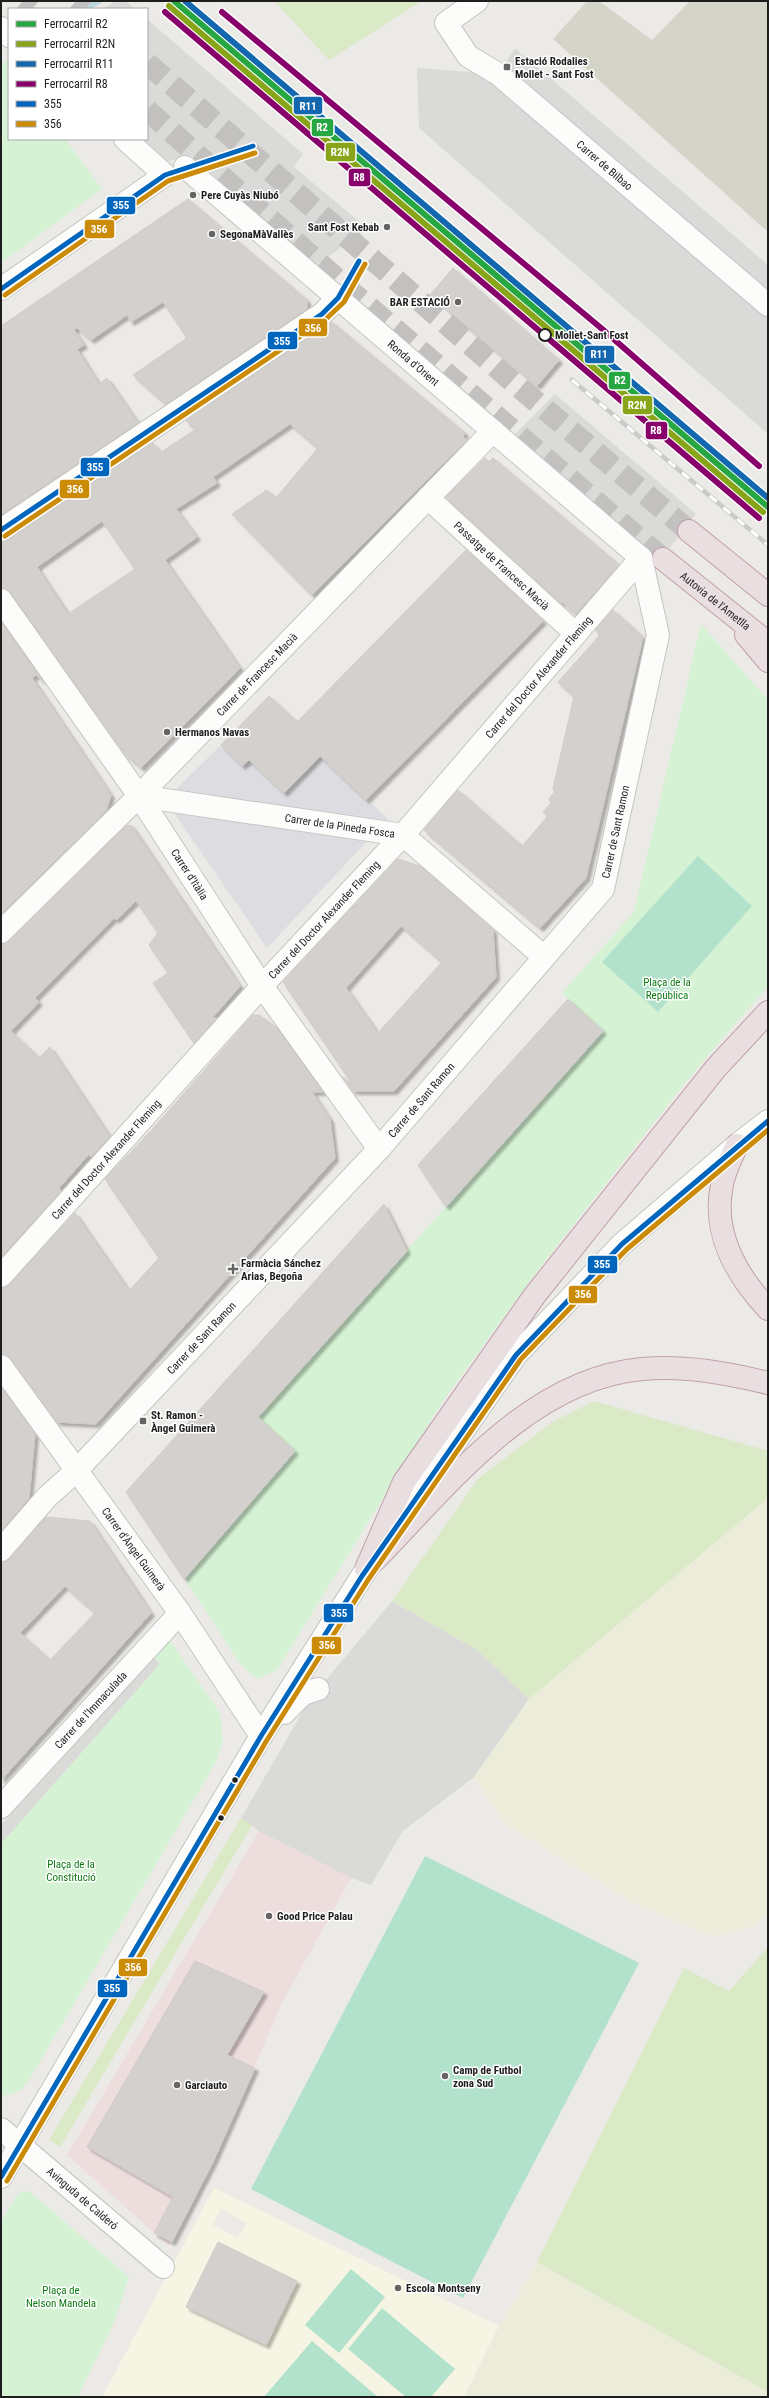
<svg xmlns="http://www.w3.org/2000/svg" width="769" height="2398" viewBox="0 0 769 2398" font-family="'Roboto Condensed',sans-serif">
<defs>
<filter id="shadow"><feDropShadow dx="3.5" dy="3.5" stdDeviation="1" flood-color="#0004"/></filter>
</defs>
<rect width="100%" height="100%" fill="#eceae7"/>
<!-- commercial -->
<path fill="#edd" d="M259,1831L351,1878L283,2001L213,2162L169,2246L67,2155Z"/>
<!-- education -->
<path fill="#f6f4e2" fill-rule="evenodd" d="M214,2188L499,2326L464,2397H431L455,2368L348,2349L406,2397H378L312,2341L264,2397H102ZM221,2209L246,2223L238,2238L213,2225ZM218,2242L297,2281L265,2345L186,2307Z"/>
<!-- religious -->
<path fill="#dadad8" d="M116,1H126L135,9H103Z
M147,19L303,154L294,167L368,229L313,267L193,156L168,161L143,139H147Z
M515,48L768,265V434L419,128L417,68L498,74Z
M555,394L696,514L655,567L509,440Z
M392,1601L477,1650L529,1699L474,1777L403,1831L371,1885L351,1878L259,1831L241,1818L310,1699Z
M154,1657L160,1664L1,1844V1825Z"/>
<!-- construction -->
<path fill="#d5d4c9" d="M587,1H599L652,40L690,1H768V232L553,39Z"/>
<!-- farmland -->
<path fill="#ececda" d="M768,1498V1913L757,1925L713,1937L633,1903L505,1824L474,1777L529,1699Z
M537,2262L768,2392V2397H464L499,2326Z"/>
<!-- grass -->
<path fill="#dae9c6" d="M274,1H422L329,60Z
M594,1401L768,1451V1498L529,1699L477,1650L392,1601L478,1479L552,1422Z
M241,1818L252,1825L60,2147L49,2140Z
M768,1947V2392L537,2262L684,1968L729,1991Z"/>
<!-- park -->
<path fill="#d5f2d4" d="M7,60L9,139H65L102,189L1,263V64Z
M701,624L768,700V986L693,1073L596,1196L535,1274L443,1401L277,1670L257,1679L240,1664L185,1579L295,1451L258,1417L603,1031L562,993L634,912Z
M169,1639L220,1713L223,1742L216,1762L31,2077L21,2090L3,2096L1,2095V1844L160,1664L154,1657Z
M22,2191L30,2192L129,2277L115,2320L78,2397H1V2222L16,2196Z"/>
<!-- pitch -->
<path fill="#b3e2cc" d="M698,856L752,906L658,1012L602,962Z
M425,1856L639,1963L463,2298L251,2189Z
M351,2269L385,2297L339,2353L305,2325Z
M382,2308L455,2369L431,2397H406L348,2349Z
M312,2341L378,2397H264Z"/>
<!-- plaza -->
<path fill="#dddde1" d="M221,745L242,766L249,760L284,793L320,755L388,819L267,948L165,800Z"/>
<g fill="none" stroke-linecap="round" stroke-linejoin="round">
<!-- stream -->
<path stroke="#bad8df" stroke-width="8" d="M82,9L97,1"/>
</g>
<!-- building -->
<path fill="#d3d0ce" stroke="#cfccc8" fill-rule="evenodd" filter="url(#shadow)" d="M188,199L307,300V309L166,404L133,375L187,338L163,302L131,322L127,315L91,340L77,328L74,330L84,345L77,349L99,384L107,378L138,423L1,515V326Z
M453,268L559,360L537,386L430,295Z
M332,322L465,433L463,436L467,440L312,595L232,514L267,490L276,498L318,448L290,424L213,477L217,483L176,509L197,537L165,560L240,668L141,768L125,754L11,593L1,588V542L8,540L153,443L160,453L196,429L186,421ZM102,521L135,569L68,614L37,567Z
M485,458L489,462L493,458L619,565L576,614L562,602L561,603L446,497Z
M466,550L543,621L366,800L320,756L284,793L249,760L242,766L221,745L269,696L297,722Z
M613,610L643,637L586,878L540,928L424,830L458,790L522,846L548,816L543,812L551,803L549,799L555,791L553,789L574,696L558,682L600,635L595,630Z
M1,622L43,681L36,675L32,678L111,795L106,811L1,914Z
M131,825L240,986L212,1018H217L194,1043L153,983L168,973L149,945L158,933L136,901L116,920L114,918L35,998L39,1002L11,1031L39,1058L50,1047L110,1137L91,1157L89,1154L59,1188L61,1191L1,1257V944L10,941L126,826Z
M398,859L420,866L493,930L496,977L394,1091H353L343,1077L353,1085L283,982ZM401,926L442,962L378,1033L346,988Z
M568,999L603,1031L446,1207L418,1165Z
M253,1015H259L277,1028L323,1092H312L330,1119L335,1158L96,1424L57,1422L11,1359L1,1354V1288L10,1284L75,1213L129,1291L159,1258L105,1179L149,1133Z
M384,1204L407,1251L258,1417L295,1451L184,1579L126,1492Z
M1,1387L35,1434L29,1498L1,1531Z
M46,1517L90,1521L151,1613L1,1780V1562L10,1558ZM65,1586L95,1613L50,1660L20,1633Z
M195,1961L264,1992L227,2055L255,2068L213,2162L172,2242L154,2233L173,2197L87,2147Z
M218,2242L297,2281L266,2345L186,2307Z"/>
<g fill="none" stroke-linecap="round" stroke-linejoin="round">
<!-- highway-tunnel -->
<path stroke="#c3c1bf" stroke-width="22" stroke-dasharray="22 11" stroke-linecap="butt" d="M23,1L32,9
M76,1L85,9
M147,63L520,388L689,531
M147,110L355,295L663,559"/>
<!-- minor casing -->
<g stroke="#c5c4c3" stroke-width="24">
<g id="minor">
<path id="s1" d="M477,1L446,23L468,56L498,74L768,305"/>
<path d="M1,28L9,36"/>
<path id="s2" d="M185,167L641,558"/>
<path d="M1,289L165,175L125,139"/>
<path id="s3" d="M428,498L576,634"/>
<path d="M1,530L322,314L338,298"/>
<path id="s4" d="M1,600L139,796L262,986L379,1149"/>
<path id="s5" d="M139,796L403,835L544,957"/>
<path id="s6" d="M1,932L139,796L493,431"/>
<path id="s7" d="M1,1276L262,986L403,835L641,558"/>
<path id="s8" d="M1,1366L180,1613L261,1736"/>
<path id="s9" d="M1,1550L47,1497L76,1471L379,1149L603,889L658,635L641,558"/>
<path d="M284,1713L303,1694L318,1689"/>
<path id="s10" d="M1,1807L180,1613"/>
<path id="s11" d="M1,2129L163,2267"/>
<path d="M1,2177L261,1736L362,1576L516,1355L622,1244L737,1145L768,1121"/>
</g>
</g>
<!-- highway casing -->
<g stroke="#c19faa" stroke-width="24">
<g id="highway">
<path d="M689,531L768,595"/>
<path id="s12" d="M663,559L768,643"/>
<path d="M746,635L768,661"/>
<path d="M737,1145C732,1157 724,1171 722,1185C712,1232 736,1275 768,1309"/>
<path d="M375,1560C449,1484 530,1379 642,1369C684,1365 727,1373 768,1383"/>
<path d="M366,1569L404,1482L535,1295L716,1068L768,1012"/>
</g>
</g>
<!-- minor -->
<use href="#minor" stroke="#fcfcfb" stroke-width="22"/>
<!-- highway -->
<use href="#highway" stroke="#e9dfe0" stroke-width="22"/>
<!-- rail casing -->
<g stroke="#cacac9" stroke-width="4.5">
<path id="rail" d="M572,380L768,545"/>
</g>
<!-- rail -->
<use href="#rail" stroke="#fff" stroke-width="3" stroke-dasharray="9" stroke-linecap="butt"/>
<!-- bus-1 casing -->
<g stroke="#fff" stroke-width="8">
<path id="bus-1" d="M1,289L165,175L253,146
M1,530L322,314L338,298L359,261
M1,2177L261,1736L362,1576L516,1355L622,1244L768,1121"/>
</g>
<!-- bus-2 casing -->
<g stroke="#fff" stroke-width="8">
<path id="bus-2" d="M5,295L168,181L255,153
M5,536L326,319L344,302L365,264
M7,2181L267,1740L368,1580L521,1359L627,1249L768,1130"/>
</g>
<!-- bus-1 -->
<use href="#bus-1" stroke="#0065bd" stroke-width="5"/>
<!-- bus-2 -->
<use href="#bus-2" stroke="#cc8b06" stroke-width="5"/>
<!-- rail-1 casing -->
<g stroke="#fff" stroke-width="9">
<path id="rail-1" d="M174,1L768,507"/>
</g>
<!-- rail-2 casing -->
<g stroke="#fff" stroke-width="9">
<path id="rail-2" d="M169,6L763,512"/>
</g>
<!-- rail-3 casing -->
<g stroke="#fff" stroke-width="9">
<path id="rail-3" d="M185,1L768,498"/>
</g>
<!-- rail-4 casing -->
<g stroke="#fff" stroke-width="9">
<path id="rail-4" d="M165,12L759,518
M222,12L601,328L759,466"/>
</g>
<!-- rail-1 -->
<use href="#rail-1" stroke="#26a741" stroke-width="6"/>
<!-- rail-2 -->
<use href="#rail-2" stroke="#88a418" stroke-width="6"/>
<!-- rail-3 -->
<use href="#rail-3" stroke="#1267af" stroke-width="6"/>
<!-- rail-4 -->
<use href="#rail-4" stroke="#88006a" stroke-width="6"/>
</g>
<!-- markers -->
<g fill="#666564" stroke="#fff" stroke-width="1.5">
<rect x="503" y="63" width="8" height="8" rx="2"/>
<circle cx="193" cy="195" r="4"/>
<circle cx="387" cy="227" r="4"/>
<circle cx="212" cy="234" r="4"/>
<circle cx="458" cy="302" r="4"/>
<circle cx="167" cy="732" r="4"/>
<path d="M231 1263h4v4h4v4h-4v4h-4v-4h-4v-4h4z"/>
<rect x="139" y="1417" width="8" height="8" rx="2"/>
<circle cx="269" cy="1916" r="4"/>
<circle cx="445" cy="2076" r="4"/>
<circle cx="177" cy="2085" r="4"/>
<circle cx="398" cy="2288" r="4"/>
</g>
<circle fill="#fff" stroke="#1e1e1e" stroke-width="2" cx="545" cy="335" r="6"/>
<g fill="#1e1e1e" stroke="#fff" stroke-width="1.5">
<circle cx="235" cy="1780" r="3.5"/>
<circle cx="221" cy="1818" r="3.5"/>
</g>
<g text-anchor="middle" dominant-baseline="central" stroke-width="3" stroke-linejoin="round" paint-order="stroke">
<!-- poi labels -->
<g font-size="11" font-weight="bold" fill="#1e1e1e" stroke="#fff" text-anchor="start">
<text x="515" y="61">Estació Rodalies<tspan x="515" dy="13">Mollet - Sant Fost</tspan></text>
<text x="201" y="195">Pere Cuyàs Niubó</text>
<text x="379" y="227" text-anchor="end">Sant Fost Kebab</text>
<text x="220" y="234">SegonaMàVallès</text>
<text x="450" y="302" text-anchor="end">BAR ESTACIÓ</text>
<text x="175" y="732">Hermanos Navas</text>
<text x="241" y="1263">Farmàcia Sánchez<tspan x="241" dy="13">Arias, Begoña</tspan></text>
<text x="151" y="1415">St. Ramon -<tspan x="151" dy="13">Àngel Guimerà</tspan></text>
<text x="277" y="1916">Good Price Palau</text>
<text x="453" y="2070">Camp de Futbol<tspan x="453" dy="13">zona Sud</tspan></text>
<text x="185" y="2085">Garciauto</text>
<text x="406" y="2288">Escola Montseny</text>
</g>
<!-- street labels -->
<g font-size="11" fill="#1e1e1e" stroke="#fff">
<text stroke="none"><textPath href="#s1" startOffset="253">Carrer de Bilbao</textPath></text>
<text stroke="none"><textPath href="#s2" startOffset="301">Ronda d'Orient</textPath></text>
<text stroke="none"><textPath href="#s3" startOffset="100">Passatge de Francesc Macià</textPath></text>
<text stroke="none"><textPath href="#s12" startOffset="67">Autovia de l'Ametlla</textPath></text>
<text stroke="none"><textPath href="#s6" startOffset="363">Carrer de Francesc Macià</textPath></text>
<text stroke="none"><textPath href="#s7" startOffset="805">Carrer del Doctor Alexander Fleming</textPath></text>
<text stroke="none"><textPath href="#s5" startOffset="203">Carrer de la Pineda Fosca</textPath></text>
<text stroke="none"><textPath href="#s9" startOffset="953">Carrer de Sant Ramon</textPath></text>
<text stroke="none"><textPath href="#s4" startOffset="333">Carrer d'Itàlia</textPath></text>
<text stroke="none"><textPath href="#s7" startOffset="481">Carrer del Doctor Alexander Fleming</textPath></text>
<text stroke="none"><textPath href="#s9" startOffset="616">Carrer de Sant Ramon</textPath></text>
<text stroke="none"><textPath href="#s7" startOffset="157">Carrer del Doctor Alexander Fleming</textPath></text>
<text stroke="none"><textPath href="#s9" startOffset="292">Carrer de Sant Ramon</textPath></text>
<text stroke="none"><textPath href="#s8" startOffset="226">Carrer d'Àngel Guimerà</textPath></text>
<text stroke="none"><textPath href="#s10" startOffset="132">Carrer de l'Immaculada</textPath></text>
<text stroke="none"><textPath href="#s11" startOffset="107">Avinguda de Calderó</textPath></text>
</g>
<!-- stop labels -->
<g font-size="11" font-weight="bold" fill="#1e1e1e" stroke="#fff" text-anchor="start">
<text x="555" y="335">Mollet-Sant Fost</text>
</g>
<!-- park labels -->
<g font-size="11" fill="#0e7913" stroke="#fff">
<text x="667" y="982">Plaça de la<tspan x="667" dy="13">República</tspan></text>
<text x="71" y="1864">Plaça de la<tspan x="71" dy="13">Constitució</tspan></text>
<text x="61" y="2290">Plaça de<tspan x="61" dy="13">Nelson Mandela</tspan></text>
</g>
</g>
<g stroke="#fff" stroke-width="1.5">
<rect x="293" y="96" width="30" height="19" rx="4" fill="#1267af"/>
<rect x="311" y="118" width="23" height="19" rx="4" fill="#26a741"/>
<rect x="325" y="142" width="31" height="20" rx="4" fill="#88a418"/>
<rect x="348" y="168" width="23" height="19" rx="4" fill="#88006a"/>
<rect x="106" y="196" width="30" height="19" rx="4" fill="#0065bd"/>
<rect x="84" y="219" width="31" height="20" rx="4" fill="#cc8b06"/>
<rect x="298" y="318" width="30" height="19" rx="4" fill="#cc8b06"/>
<rect x="267" y="331" width="31" height="19" rx="4" fill="#0065bd"/>
<rect x="584" y="345" width="31" height="19" rx="4" fill="#1267af"/>
<rect x="608" y="371" width="23" height="19" rx="4" fill="#26a741"/>
<rect x="622" y="395" width="31" height="20" rx="4" fill="#88a418"/>
<rect x="645" y="421" width="23" height="19" rx="4" fill="#88006a"/>
<rect x="80" y="457" width="30" height="20" rx="4" fill="#0065bd"/>
<rect x="59" y="479" width="31" height="20" rx="4" fill="#cc8b06"/>
<rect x="587" y="1255" width="31" height="19" rx="4" fill="#0065bd"/>
<rect x="568" y="1285" width="30" height="19" rx="4" fill="#cc8b06"/>
<rect x="323" y="1603" width="31" height="20" rx="4" fill="#0065bd"/>
<rect x="311" y="1636" width="31" height="19" rx="4" fill="#cc8b06"/>
<rect x="118" y="1958" width="30" height="19" rx="4" fill="#cc8b06"/>
<rect x="97" y="1979" width="31" height="19" rx="4" fill="#0065bd"/>
</g>
<g font-size="11" text-anchor="middle" font-weight="bold" fill="#fff">
<text x="308" y="110">R11</text>
<text x="322" y="131">R2</text>
<text x="340" y="156">R2N</text>
<text x="359" y="181">R8</text>
<text x="121" y="209">355</text>
<text x="99" y="233">356</text>
<text x="313" y="332">356</text>
<text x="282" y="345">355</text>
<text x="599" y="358">R11</text>
<text x="620" y="384">R2</text>
<text x="637" y="409">R2N</text>
<text x="656" y="434">R8</text>
<text x="95" y="471">355</text>
<text x="75" y="493">356</text>
<text x="602" y="1268">355</text>
<text x="583" y="1298">356</text>
<text x="339" y="1617">355</text>
<text x="327" y="1649">356</text>
<text x="133" y="1971">356</text>
<text x="112" y="1992">355</text>
</g>
<!-- border -->
<rect width="769" height="2398" fill="none" stroke="#1e1e1e" stroke-width="4"/>
<!-- legend -->
<rect x="8" y="8" width="140" height="132" fill="#ffffff" stroke="#a5a5a5"/>
<rect x="16" y="21" width="20" height="6" fill="#26a741" stroke="#a5a5a5"/>
<text x="44" y="28" font-size="12" fill="#1e1e1e">Ferrocarril R2</text>
<rect x="16" y="41" width="20" height="6" fill="#88a418" stroke="#a5a5a5"/>
<text x="44" y="48" font-size="12" fill="#1e1e1e">Ferrocarril R2N</text>
<rect x="16" y="61" width="20" height="6" fill="#1267af" stroke="#a5a5a5"/>
<text x="44" y="68" font-size="12" fill="#1e1e1e">Ferrocarril R11</text>
<rect x="16" y="81" width="20" height="6" fill="#88006a" stroke="#a5a5a5"/>
<text x="44" y="88" font-size="12" fill="#1e1e1e">Ferrocarril R8</text>
<rect x="16" y="101" width="20" height="6" fill="#0065bd" stroke="#a5a5a5"/>
<text x="44" y="108" font-size="12" fill="#1e1e1e">355</text>
<rect x="16" y="121" width="20" height="6" fill="#cc8b06" stroke="#a5a5a5"/>
<text x="44" y="128" font-size="12" fill="#1e1e1e">356</text>
</svg>
